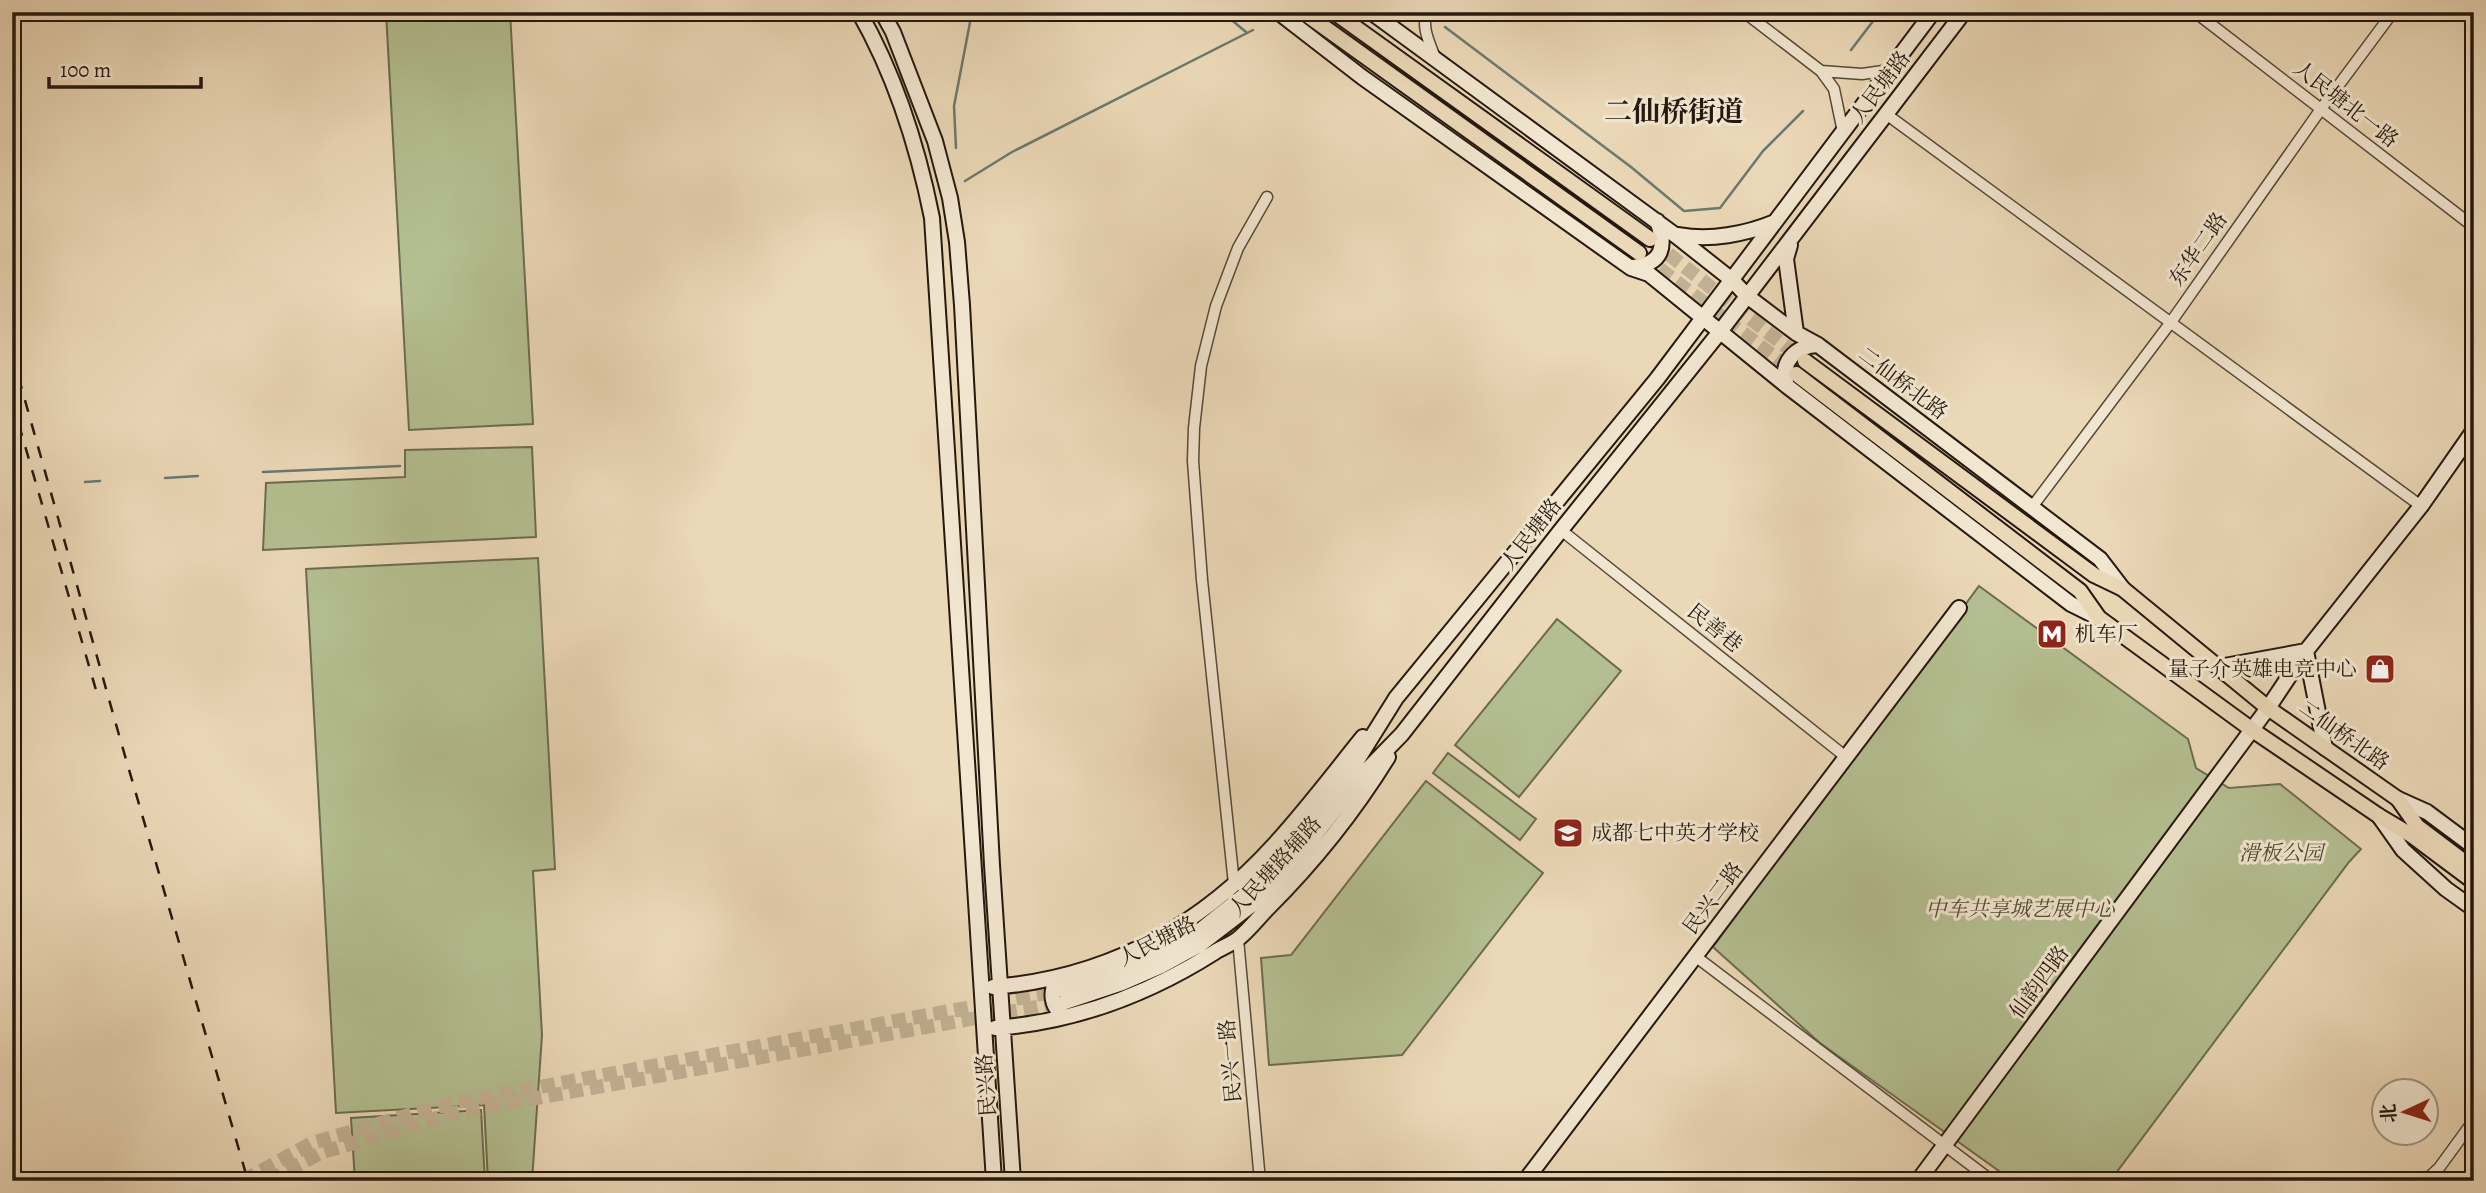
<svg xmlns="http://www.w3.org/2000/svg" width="2486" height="1193" viewBox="0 0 2486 1193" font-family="Alegreya,'Noto Serif SC',serif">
<rect width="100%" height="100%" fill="#ebd8b7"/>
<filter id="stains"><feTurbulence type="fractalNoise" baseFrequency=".00286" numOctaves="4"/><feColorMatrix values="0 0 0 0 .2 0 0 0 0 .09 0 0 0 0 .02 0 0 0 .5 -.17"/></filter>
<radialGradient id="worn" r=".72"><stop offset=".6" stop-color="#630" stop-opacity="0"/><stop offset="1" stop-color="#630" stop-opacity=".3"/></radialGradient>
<!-- green -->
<path fill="#b4bf91" stroke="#6c6c50" stroke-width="2" d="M386,12H510L533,424L409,430Z
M532,447L536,537L263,550L266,483L405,477V450Z
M538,558L555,869L533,871L542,1035L532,1181H488L484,1105L336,1113L306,569Z
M1979,586L2188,739L2196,768L2229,788L2280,784L2361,849L2349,862L2110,1181H2013L1820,1043L1713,947Z
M1557,619L1621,671L1519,797L1455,745Z
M1448,753L1536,819L1520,840L1433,773Z
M1426,781L1543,873L1402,1055L1269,1065L1261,958L1291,955Z
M481,1110L485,1181H355L351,1118Z"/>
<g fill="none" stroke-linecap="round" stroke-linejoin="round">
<!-- stream -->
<path stroke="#6a796f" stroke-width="2.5" d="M1222,12L1246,32
M1445,27L1631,167L1684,211L1720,208L1763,151L1803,111
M1851,50L1880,12
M956,148L954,106L972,12
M965,181L1012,152L1253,30
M263,472L400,466
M165,478L198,476
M85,482L100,481"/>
<!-- secondary-tunnel -->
<path stroke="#c3b295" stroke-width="14" stroke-dasharray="14 7" stroke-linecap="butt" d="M243,1181L312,1143L447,1104L1063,990
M269,1181L320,1153L455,1113L1064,1002"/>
<!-- primary-tunnel -->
<path stroke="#c3b295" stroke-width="14" stroke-dasharray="14 7" stroke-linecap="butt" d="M1652,241L1804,361
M1643,256L1794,372"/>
<!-- street casing -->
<g stroke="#564838" stroke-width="13">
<path id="street" d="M1427,12C1421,28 1430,43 1435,58
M1744,12L1821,71
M2195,12L2474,227
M1886,114L2421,506
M1843,132L1834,89L1821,71L1862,74L1890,70
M2032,507L2171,322L2321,109L2393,12
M1561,530L1846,757
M1234,884L1202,580L1193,461L1194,428L1201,366L1216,306L1238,248L1267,197
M1238,939L1260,1181
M1695,956L1992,1181
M2425,1181L2439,1168L2474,1120"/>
</g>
<!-- secondary casing -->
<g stroke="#25180e" stroke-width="18">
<path id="secondary" d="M859,12C895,75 918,148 932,218L994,1181
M882,12L893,32L935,141L950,198L957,242L962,305L992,865L1013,1181
M1278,12L1362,77L1631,268L1649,274L1787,386L2071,604L2099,618
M1371,12L1675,235L1732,280L1747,296L1796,333L1818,345L2100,559L2123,589
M1679,235C1710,241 1746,234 1775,222
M1790,245L1786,259L1796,333
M1633,267C1662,264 1667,247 1657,221
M1787,386C1779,363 1795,346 1818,345
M2219,667L2306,651L2325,748
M2398,799L2427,812L2474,847
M2379,816L2403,850L2446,889L2474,909
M1058,978C1049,992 1051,1006 1064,1017
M993,987C1106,978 1200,927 1275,844C1306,810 1334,773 1363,737
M1063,990L1119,972L1153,957L1198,932L1247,893L1297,840L1358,759L1396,698L1657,379L1933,12
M1065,1002L1122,983L1161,966L1201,944L1257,901L1301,853L1363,774L1402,734L1561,530L1719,333L1964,12
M995,1028C1074,1022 1149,994 1215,952C1223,947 1232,944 1239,938C1249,930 1259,917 1268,908C1314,862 1354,812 1388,757
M1525,1181L1959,608
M1918,1181L2268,708L2306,651L2421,506L2474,430"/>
</g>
<!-- primary casing -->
<g stroke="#25180e" stroke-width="18">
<path id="primary" d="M1303,12L1639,253
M1334,12L1650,239
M1805,361L2094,575L2123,589L2268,708L2398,799L2417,826L2474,869
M1796,374L2080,591L2099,618L2251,729L2379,816L2411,835L2474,882"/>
</g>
<!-- street -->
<use href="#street" stroke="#f2e6d0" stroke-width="10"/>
<!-- secondary -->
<use href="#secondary" stroke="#f2e6d0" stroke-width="14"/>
<!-- primary -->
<use href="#primary" stroke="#ebd8b7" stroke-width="14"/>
<!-- rail -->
<path stroke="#25180e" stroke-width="2.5" stroke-dasharray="12 12" stroke-linecap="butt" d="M12,354L119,735L248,1181
M12,401L96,690"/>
</g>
<!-- icons -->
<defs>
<g id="metro-square" transform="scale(1.575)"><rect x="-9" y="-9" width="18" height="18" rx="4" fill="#8f2418" stroke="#f2e6d0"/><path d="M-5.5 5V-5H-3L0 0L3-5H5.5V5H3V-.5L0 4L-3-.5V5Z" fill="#fff"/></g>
<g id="shop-square" transform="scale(1.575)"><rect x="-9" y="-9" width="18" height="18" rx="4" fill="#8f2418" stroke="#f2e6d0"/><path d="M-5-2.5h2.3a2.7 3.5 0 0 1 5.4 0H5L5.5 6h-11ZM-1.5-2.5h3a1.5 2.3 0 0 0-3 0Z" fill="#fff"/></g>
<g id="school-square" transform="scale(1.575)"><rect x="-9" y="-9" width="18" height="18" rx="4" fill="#8f2418" stroke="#f2e6d0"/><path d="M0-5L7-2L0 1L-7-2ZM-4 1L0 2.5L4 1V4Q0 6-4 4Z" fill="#fff"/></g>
</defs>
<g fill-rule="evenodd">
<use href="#metro-square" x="2052" y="634"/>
<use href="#shop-square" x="2380" y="669"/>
<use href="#school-square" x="1568" y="833"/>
</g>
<g text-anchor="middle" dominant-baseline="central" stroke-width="6" stroke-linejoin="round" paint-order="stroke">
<!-- street labels -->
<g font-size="21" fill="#25180e" stroke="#f2e6d0">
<text transform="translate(1880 87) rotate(-53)">人民塘路</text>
<text transform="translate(2346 104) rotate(38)">人民塘北一路</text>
<text transform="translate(2198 249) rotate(-55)">东华二路</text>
<text transform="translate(1903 383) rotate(37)">二仙桥北路</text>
<text transform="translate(1531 534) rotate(-52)">人民塘路</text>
<text transform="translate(1715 628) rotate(39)">民善巷</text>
<text transform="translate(2344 735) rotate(35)">二仙桥北路</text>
<text transform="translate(1275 866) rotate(-48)">人民塘路辅路</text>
<text transform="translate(1713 898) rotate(-53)">民兴二路</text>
<text transform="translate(1157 941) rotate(-27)">人民塘路</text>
<text transform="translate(2039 982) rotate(-54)">仙韵四路</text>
<text transform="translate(1230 1061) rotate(-95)">民兴一路</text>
<text transform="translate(986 1085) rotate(-94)">民兴路</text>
</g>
<!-- poi labels -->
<g font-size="21" fill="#25180e" stroke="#f2e6d0" text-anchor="start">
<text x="2075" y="634">机车厂</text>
<text x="2357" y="669" text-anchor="end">量子介英雄电竞中心</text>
<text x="1591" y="833">成都七中英才学校</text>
</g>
<!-- park labels -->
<g font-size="21" font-style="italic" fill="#504a35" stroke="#f2e6d0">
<text x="2281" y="853">滑板公园</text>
<text x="2020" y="909">中车共享城艺展中心</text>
</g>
<!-- district labels -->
<g font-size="28" font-weight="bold" fill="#25180e" stroke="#f2e6d0">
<text x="1674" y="112">二仙桥街道</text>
</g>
</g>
<!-- margin -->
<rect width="2486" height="1193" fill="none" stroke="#ebd8b7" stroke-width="42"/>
<rect x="14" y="14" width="2458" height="1165" fill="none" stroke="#25180e" stroke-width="3.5"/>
<rect x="21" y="21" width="2444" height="1151" fill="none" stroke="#25180e" stroke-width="2"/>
<!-- north arrow -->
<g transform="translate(2405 1112) rotate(266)"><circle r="33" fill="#f2e6d0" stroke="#a09482" stroke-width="2"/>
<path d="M0-5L12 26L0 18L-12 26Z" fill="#8f2418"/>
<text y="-10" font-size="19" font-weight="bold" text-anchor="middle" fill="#25180e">北</text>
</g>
<!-- scale -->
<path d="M49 77v10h152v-10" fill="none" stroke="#25180e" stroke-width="3.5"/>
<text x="60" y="77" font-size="21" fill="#25180e" stroke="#f2e6d0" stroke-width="5" paint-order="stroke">100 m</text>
<rect width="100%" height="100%" filter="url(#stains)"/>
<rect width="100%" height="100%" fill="url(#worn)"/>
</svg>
